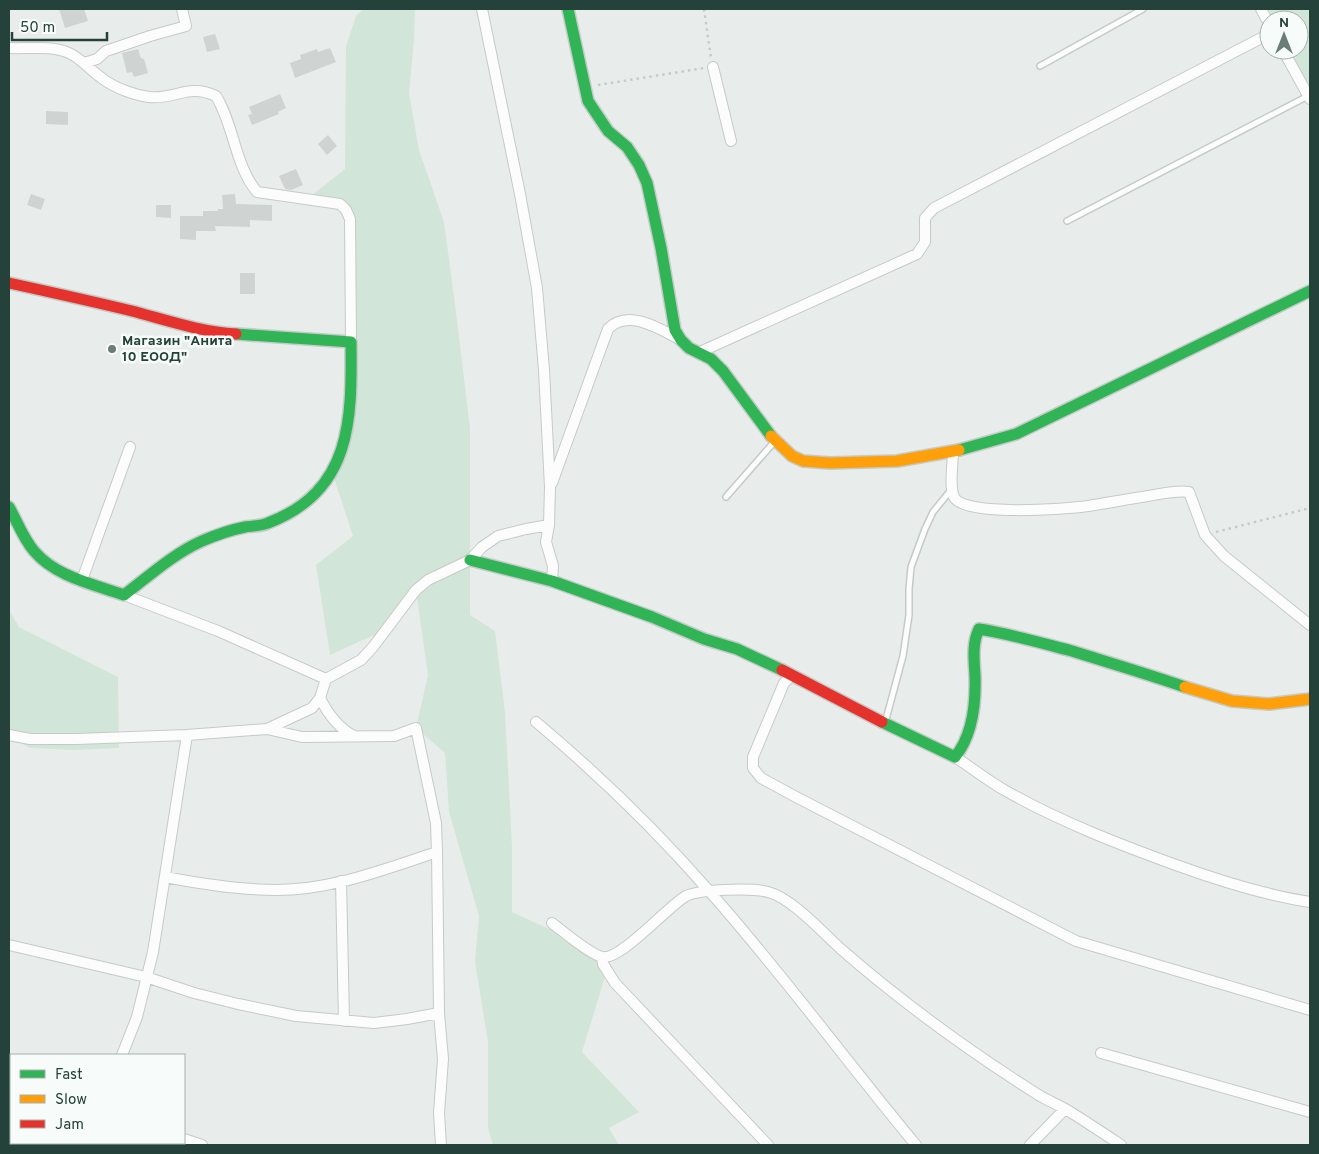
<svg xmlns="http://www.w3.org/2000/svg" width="1319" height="1154" viewBox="0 0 1319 1154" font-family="Overpass,sans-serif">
<rect width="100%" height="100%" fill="#e8edeb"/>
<!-- green -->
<path fill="#d1e6d8" d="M363,9H415L414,40L409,93L419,150L444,222L455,304L470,428V615L495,631L505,712L512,846V912L611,957L582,1052L639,1112L609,1128L619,1145H493L488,1128V1042L475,962L479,916L449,812L445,753L416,728L428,675L416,590L387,629L330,655L316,565L353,536L332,472L348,428L346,210L307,199L345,169L346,46L356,16Z
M1268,9H1310V87L1290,50H1299V20H1274Z
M9,610L19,627L118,677L119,748L74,750L31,748L9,738Z"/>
<!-- building -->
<path fill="#cfd4d2" d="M59,9H84L88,21L65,28Z
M215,34L220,49L207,52L203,37Z
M330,48L336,62L295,78L290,63L301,59L300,55L317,49L318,52Z
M138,49L141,58L144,59L148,73L134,77L132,72L127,73L122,53Z
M280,94L286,108L278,112L279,114L252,125L248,115L252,114L249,107Z
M46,111L68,112V125L46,124Z
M328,135L337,146L327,155L318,144Z
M296,169L303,185L291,190L285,189L279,176Z
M31,194L45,199L41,210L27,205Z
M235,194L236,204L272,205V221L250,220V227L215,226L216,231H196V240L180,239V216H203V211H218V209H223L222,195Z
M156,205H171V218L156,217Z
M240,273H255V294H240Z"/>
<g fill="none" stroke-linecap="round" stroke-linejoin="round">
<!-- lane casing -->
<g stroke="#c5cac8" stroke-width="8">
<path id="lane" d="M1040,66L1143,9
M1067,221L1308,96
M726,497L775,441
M885,723L903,656L909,615V589L911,567L925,529L933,512L951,490"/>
</g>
<!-- street casing -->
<g stroke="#c5cac8" stroke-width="12">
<path id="street" d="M482,9L520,194L537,288L544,370L550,487L549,525L546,542L553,566L552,581
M1261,9L1269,24
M9,48C28,49 51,45 69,53C82,59 91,71 103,79C115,88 134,95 149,97C176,100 187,83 216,96C234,125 235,166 257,192L340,204L346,210L350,219L351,342
M1283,50L1310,99
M84,63L97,59L106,51L150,36L186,26L182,9
M713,67L731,141
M700,352L917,254L925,242V218L934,208L1269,34
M953,452C953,463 949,487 954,497C963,517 1067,509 1088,506C1108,503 1128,499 1148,496C1161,494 1176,490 1189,492L1205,535L1224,556L1310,625
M552,483L608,329C628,308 660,329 681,340
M82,580L130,447
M124,595L218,631L326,679
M791,676L784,683L753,757V768L761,778L798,798L1076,941L1310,1010
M320,698C328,714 338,728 354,736
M536,722C598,774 656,830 710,892C782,973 846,1061 916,1145
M267,729L312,708L320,698L326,679L361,660L373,647L416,590L428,580L470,560L482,547L498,536L526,529L549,525
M9,735L30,739H76L187,735L153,952L137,1017L122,1055
M955,757C972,768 988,781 1006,791C1059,821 1118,844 1176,865C1220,881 1264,895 1310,902
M165,877C202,884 239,890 276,890C332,890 385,869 437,852L436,823L416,728L394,736L302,737L267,729L187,735
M341,881L344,1021
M552,923C564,932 588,953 602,957C620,961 667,907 686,896C700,889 753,888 768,892C792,898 823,933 842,950C903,1003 969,1051 1037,1094C1046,1100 1057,1104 1067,1110C1085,1121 1103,1133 1121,1145
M9,945L146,977L194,993L238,1004L296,1016L374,1023L407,1019L439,1013L437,852
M602,957L603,964L615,983L768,1145
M439,1013L443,1059L439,1113L441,1145
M1101,1053L1310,1112
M9,1071L11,1072
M184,1139L202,1145
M84,1145L85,1143
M1030,1145L1065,1109"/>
</g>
<!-- fast casing -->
<g stroke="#c3cbc8" stroke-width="14">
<path id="fast" d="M568,9L588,101L608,131L627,147L639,165L647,183L661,248L675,330L681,340L689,348L711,359L723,371L771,436
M959,450L1016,434L1310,291
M9,507C17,521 23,538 34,551C56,577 93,584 124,595C149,576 173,554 202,541C216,535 230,530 245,527C253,526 261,526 268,523C352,491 352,420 351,342L236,334
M470,560L552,581L652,617L704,639L737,649L782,670
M882,722L955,757C973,735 976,703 975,675C974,660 972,643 979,629C1011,634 1041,643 1072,651C1110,663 1148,674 1185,687"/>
</g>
<!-- slow casing -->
<g stroke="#c3cbc8" stroke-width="14">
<path id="slow" d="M771,436L792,456L803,461L830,463L897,461L959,450
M1185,687L1232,701L1269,704L1310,699"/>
</g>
<!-- jam casing -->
<g stroke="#c3cbc8" stroke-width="14">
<path id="jam" d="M9,283C50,292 91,301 132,311C166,320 201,332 236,334
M782,670L882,722"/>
</g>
<!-- path -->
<path stroke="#c3ccca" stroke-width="2.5" stroke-dasharray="2.5 4" stroke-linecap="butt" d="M704,9L711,58
M598,85L704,68
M1216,532L1310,508"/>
<!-- lane -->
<use href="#lane" stroke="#fcfcfc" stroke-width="5"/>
<!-- street -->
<use href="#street" stroke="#fcfcfc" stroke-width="10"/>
<!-- fast -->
<use href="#fast" stroke="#30b455" stroke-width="11"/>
<!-- slow -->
<use href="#slow" stroke="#ff9f0a" stroke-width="11"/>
<!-- jam -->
<use href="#jam" stroke="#e5322d" stroke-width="11"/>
</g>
<!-- markers -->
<circle fill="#697e78" stroke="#f7fbf9" stroke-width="2" cx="112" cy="349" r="5"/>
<g text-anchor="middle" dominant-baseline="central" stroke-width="5" stroke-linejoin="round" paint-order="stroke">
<!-- poi labels -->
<g font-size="14" font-weight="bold" fill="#24423a" stroke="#f7fbf9" text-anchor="start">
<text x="122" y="341">Магазин "Анита<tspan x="122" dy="16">10 ЕООД"</tspan></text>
</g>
</g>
<!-- border -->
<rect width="1319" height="1154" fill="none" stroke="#24423a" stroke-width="20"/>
<!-- legend -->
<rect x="10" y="1054" width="175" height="90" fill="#f7fbf9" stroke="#a3b1ad"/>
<rect x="20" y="1070" width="25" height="8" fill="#30b455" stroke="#a3b1ad"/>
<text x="55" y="1079" font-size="15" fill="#24423a">Fast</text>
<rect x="20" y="1095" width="25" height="8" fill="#ff9f0a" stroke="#a3b1ad"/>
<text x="55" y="1104" font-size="15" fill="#24423a">Slow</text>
<rect x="20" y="1120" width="25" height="8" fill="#e5322d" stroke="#a3b1ad"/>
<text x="55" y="1129" font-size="15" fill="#24423a">Jam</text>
<!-- north arrow -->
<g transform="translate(1284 35)"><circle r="24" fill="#f7fbf9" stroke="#a3b1ad"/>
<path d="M0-4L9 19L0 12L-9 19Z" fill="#697e78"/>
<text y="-8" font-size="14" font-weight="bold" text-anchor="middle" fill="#24423a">N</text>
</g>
<!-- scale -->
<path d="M12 32v8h95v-8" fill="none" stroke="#24423a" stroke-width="2.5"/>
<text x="20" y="32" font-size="15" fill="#24423a" stroke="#f7fbf9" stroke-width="4" paint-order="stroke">50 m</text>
</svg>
